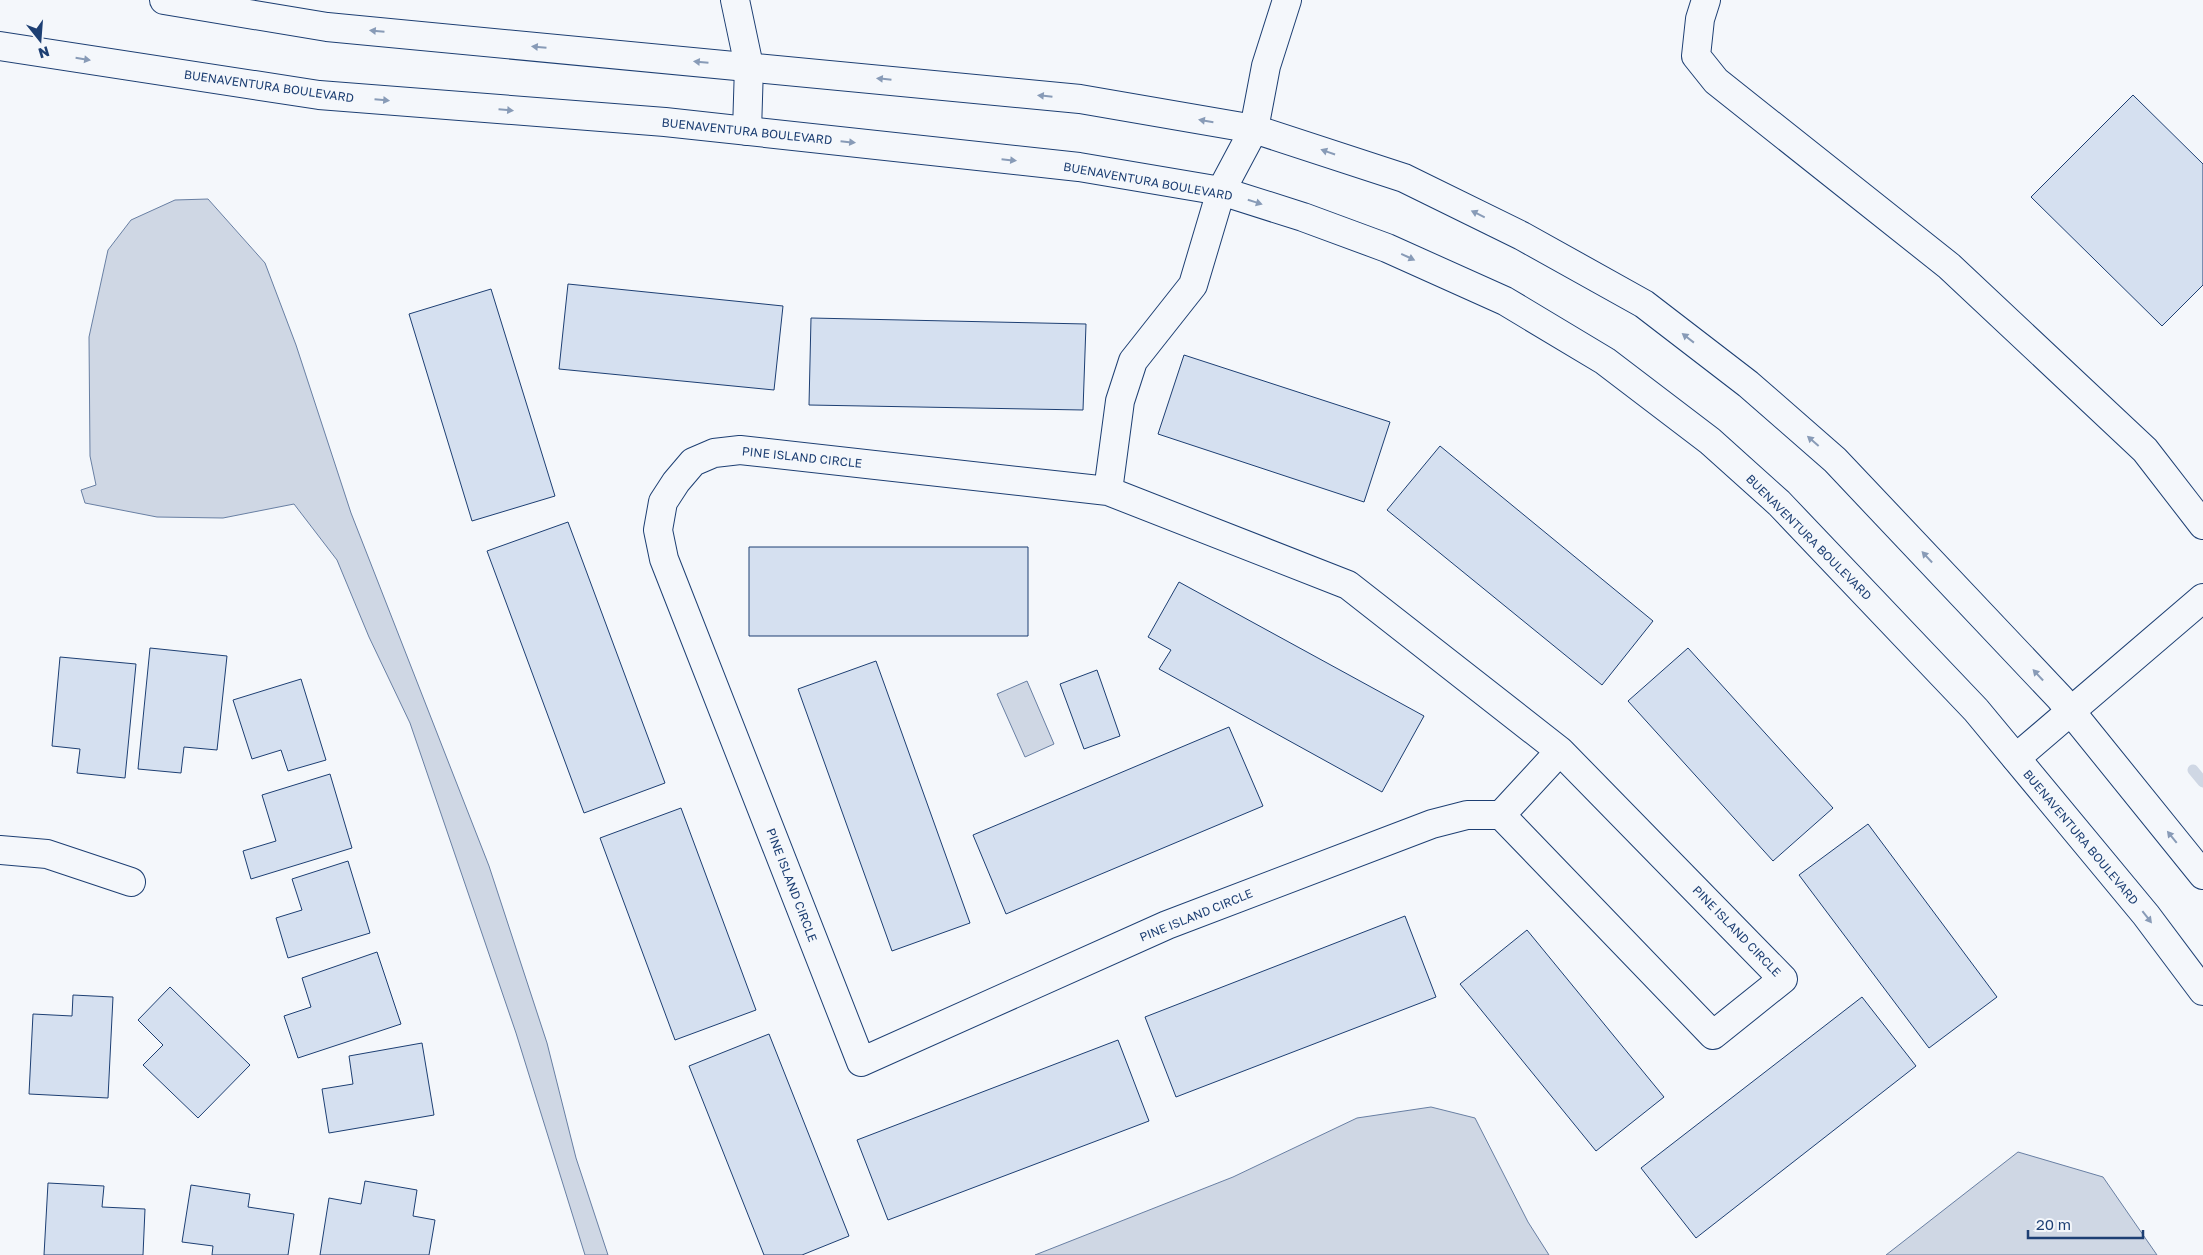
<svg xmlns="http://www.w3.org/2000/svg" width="2203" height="1255" viewBox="0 0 2203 1255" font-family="'Golos Text',sans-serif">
<rect width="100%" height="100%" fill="#f4f7fb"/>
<!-- water -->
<path fill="#cfd7e4" stroke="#687fa3" d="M208,199L265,263L296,345L351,513L489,866L547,1043L576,1158L608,1255H585L516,1033L410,723L369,637L337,560L294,504L223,518L157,517L85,503L81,490L96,485L90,456L89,337L108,250L131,220L175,200Z
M1027,681L1054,744L1025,757L997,694Z
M1431,1107L1475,1118L1528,1222L1549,1255H1035L1233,1177L1357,1118Z
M2018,1152L2103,1177L2157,1255H1886Z"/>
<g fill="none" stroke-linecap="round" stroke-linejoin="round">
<!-- stream -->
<path stroke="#cfd7e4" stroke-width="11" d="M2193,770L2203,782"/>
</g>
<!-- building -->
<path fill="#d5e0f0" stroke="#1d3f73" d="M2133,95L2203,164V285L2162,326L2031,197Z
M568,284L783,306L774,390L559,369Z
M491,289L555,496L472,521L409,314Z
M811,318L1086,324L1083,410L809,405Z
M1184,355L1390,422L1364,502L1158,434Z
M1440,446L1653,621L1602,685L1387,510Z
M568,522L665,783L584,813L487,551Z
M749,547H1028V636H749Z
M1179,582L1424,716L1382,792L1159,669L1171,650L1148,637Z
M150,648L227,656L217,750L184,747L181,773L138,769Z
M1688,648L1833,808L1773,861L1628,701Z
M60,657L136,664L125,778L77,773L80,749L52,746Z
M876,661L970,923L892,951L798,689Z
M1097,670L1120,736L1084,749L1060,684Z
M301,679L326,760L288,771L281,750L252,759L233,700Z
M1229,727L1263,806L1006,914L973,835Z
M330,774L352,848L251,879L243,851L276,841L262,795Z
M681,808L756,1010L675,1040L600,838Z
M1868,824L1997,997L1929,1048L1799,875Z
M348,861L370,933L288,958L276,918L302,910L292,879Z
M1405,916L1436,997L1176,1097L1145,1017Z
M1527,930L1664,1097L1596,1151L1460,984Z
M377,952L401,1024L298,1058L284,1016L311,1007L302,978Z
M170,987L250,1065L198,1118L143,1065L163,1045L138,1020Z
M73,995L113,997L108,1098L29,1094L33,1014L72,1016Z
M1862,997L1916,1066L1696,1238L1641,1168Z
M769,1034L849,1236L802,1255H764L689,1066Z
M1118,1040L1149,1121L888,1220L857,1140Z
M422,1043L434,1115L329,1133L322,1089L353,1084L349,1056Z
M365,1181L417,1190L413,1216L435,1220L429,1255H320L329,1198L361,1204Z
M48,1183L104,1186L102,1207L145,1209L143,1255H44Z
M191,1185L250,1194L248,1207L294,1214L288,1255H212L213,1246L182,1242Z"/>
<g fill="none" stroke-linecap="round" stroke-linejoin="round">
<!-- minor casing -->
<g stroke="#1d3f73" stroke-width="30">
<path id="minor" d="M735,0L749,66L747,131
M1706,0L1700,19L1696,56L1716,81L1949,266L2145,450L2203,525
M1108,491L1120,401L1133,361L1193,285L1221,191L1254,129L1266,66L1287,0
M2016,758L2203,598
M1501,815L1713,1035L1783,979L1560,751L1501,815H1467L1432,824L1167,925L861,1062L664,559L658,530L663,502L676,482L693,462L714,453L740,450L1108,491L1348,585L1560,751
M0,850L47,854L131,882"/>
</g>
<!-- major casing -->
<g stroke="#1d3f73" stroke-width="30">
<path id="major" d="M164,0L327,27L1080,99L1254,129L1404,178L1522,236L1644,304L1748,384L1835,460L2060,698L2203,875
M0,46L319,95L665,122L1079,167L1221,191L1303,217L1387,248L1505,301L1605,361L1710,441L1779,503L1976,710L2146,915L2203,991"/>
</g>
<!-- minor -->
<use href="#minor" stroke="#f4f7fb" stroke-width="28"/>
<!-- major -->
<use href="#major" stroke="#f4f7fb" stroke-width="28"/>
</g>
<!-- one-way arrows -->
<defs><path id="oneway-solid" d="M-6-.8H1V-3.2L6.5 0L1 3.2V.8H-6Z" transform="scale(1.25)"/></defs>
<g fill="#889bb7">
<use href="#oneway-solid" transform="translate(377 31) rotate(-175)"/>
<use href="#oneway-solid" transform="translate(539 47) rotate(-175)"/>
<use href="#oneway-solid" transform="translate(83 59) rotate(9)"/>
<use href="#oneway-solid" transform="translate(701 62) rotate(-175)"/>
<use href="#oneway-solid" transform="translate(884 79) rotate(-174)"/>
<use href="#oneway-solid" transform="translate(1045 96) rotate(-174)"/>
<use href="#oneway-solid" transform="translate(382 100) rotate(5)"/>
<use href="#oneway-solid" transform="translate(506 110) rotate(5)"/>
<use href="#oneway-solid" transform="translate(1206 121) rotate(-170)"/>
<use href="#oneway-solid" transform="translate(848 142) rotate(6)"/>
<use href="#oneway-solid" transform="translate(1328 152) rotate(-161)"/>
<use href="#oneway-solid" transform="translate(1009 160) rotate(6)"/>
<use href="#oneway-solid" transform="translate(1255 202) rotate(17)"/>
<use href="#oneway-solid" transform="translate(1478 214) rotate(-154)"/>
<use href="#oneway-solid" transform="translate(1408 257) rotate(25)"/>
<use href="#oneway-solid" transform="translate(1688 338) rotate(-142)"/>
<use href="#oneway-solid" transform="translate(1813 441) rotate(-139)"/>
<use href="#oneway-solid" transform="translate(1927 557) rotate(-133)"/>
<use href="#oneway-solid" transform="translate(2038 675) rotate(-133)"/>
<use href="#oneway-solid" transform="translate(2172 837) rotate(-129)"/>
<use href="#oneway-solid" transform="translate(2147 917) rotate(52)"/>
</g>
<g text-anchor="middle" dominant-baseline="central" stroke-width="4" stroke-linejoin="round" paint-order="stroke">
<!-- street labels -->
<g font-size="12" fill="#1d3f73" stroke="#f4f7fb">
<text transform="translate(269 86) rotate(8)">BUENAVENTURA BOULEVARD</text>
<text transform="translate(747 131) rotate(6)">BUENAVENTURA BOULEVARD</text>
<text transform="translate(1148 181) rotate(10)">BUENAVENTURA BOULEVARD</text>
<text transform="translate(802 457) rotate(6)">PINE ISLAND CIRCLE</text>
<text transform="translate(1809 537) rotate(45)">BUENAVENTURA BOULEVARD</text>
<text transform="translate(2081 837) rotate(50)">BUENAVENTURA BOULEVARD</text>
<text transform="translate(792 885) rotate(69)">PINE ISLAND CIRCLE</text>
<text transform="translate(1196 915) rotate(-22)">PINE ISLAND CIRCLE</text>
<text transform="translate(1737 931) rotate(46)">PINE ISLAND CIRCLE</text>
</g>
</g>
<!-- north arrow -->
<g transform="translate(40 40) rotate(163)" stroke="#f4f7fb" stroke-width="4" paint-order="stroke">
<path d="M0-4L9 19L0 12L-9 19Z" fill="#1d3f73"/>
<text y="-8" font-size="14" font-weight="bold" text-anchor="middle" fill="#1d3f73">N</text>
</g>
<!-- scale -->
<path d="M2028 1230v8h115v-8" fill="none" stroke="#1d3f73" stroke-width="2.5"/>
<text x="2036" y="1230" font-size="15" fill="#1d3f73" stroke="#f4f7fb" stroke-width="4" paint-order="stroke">20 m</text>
</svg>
